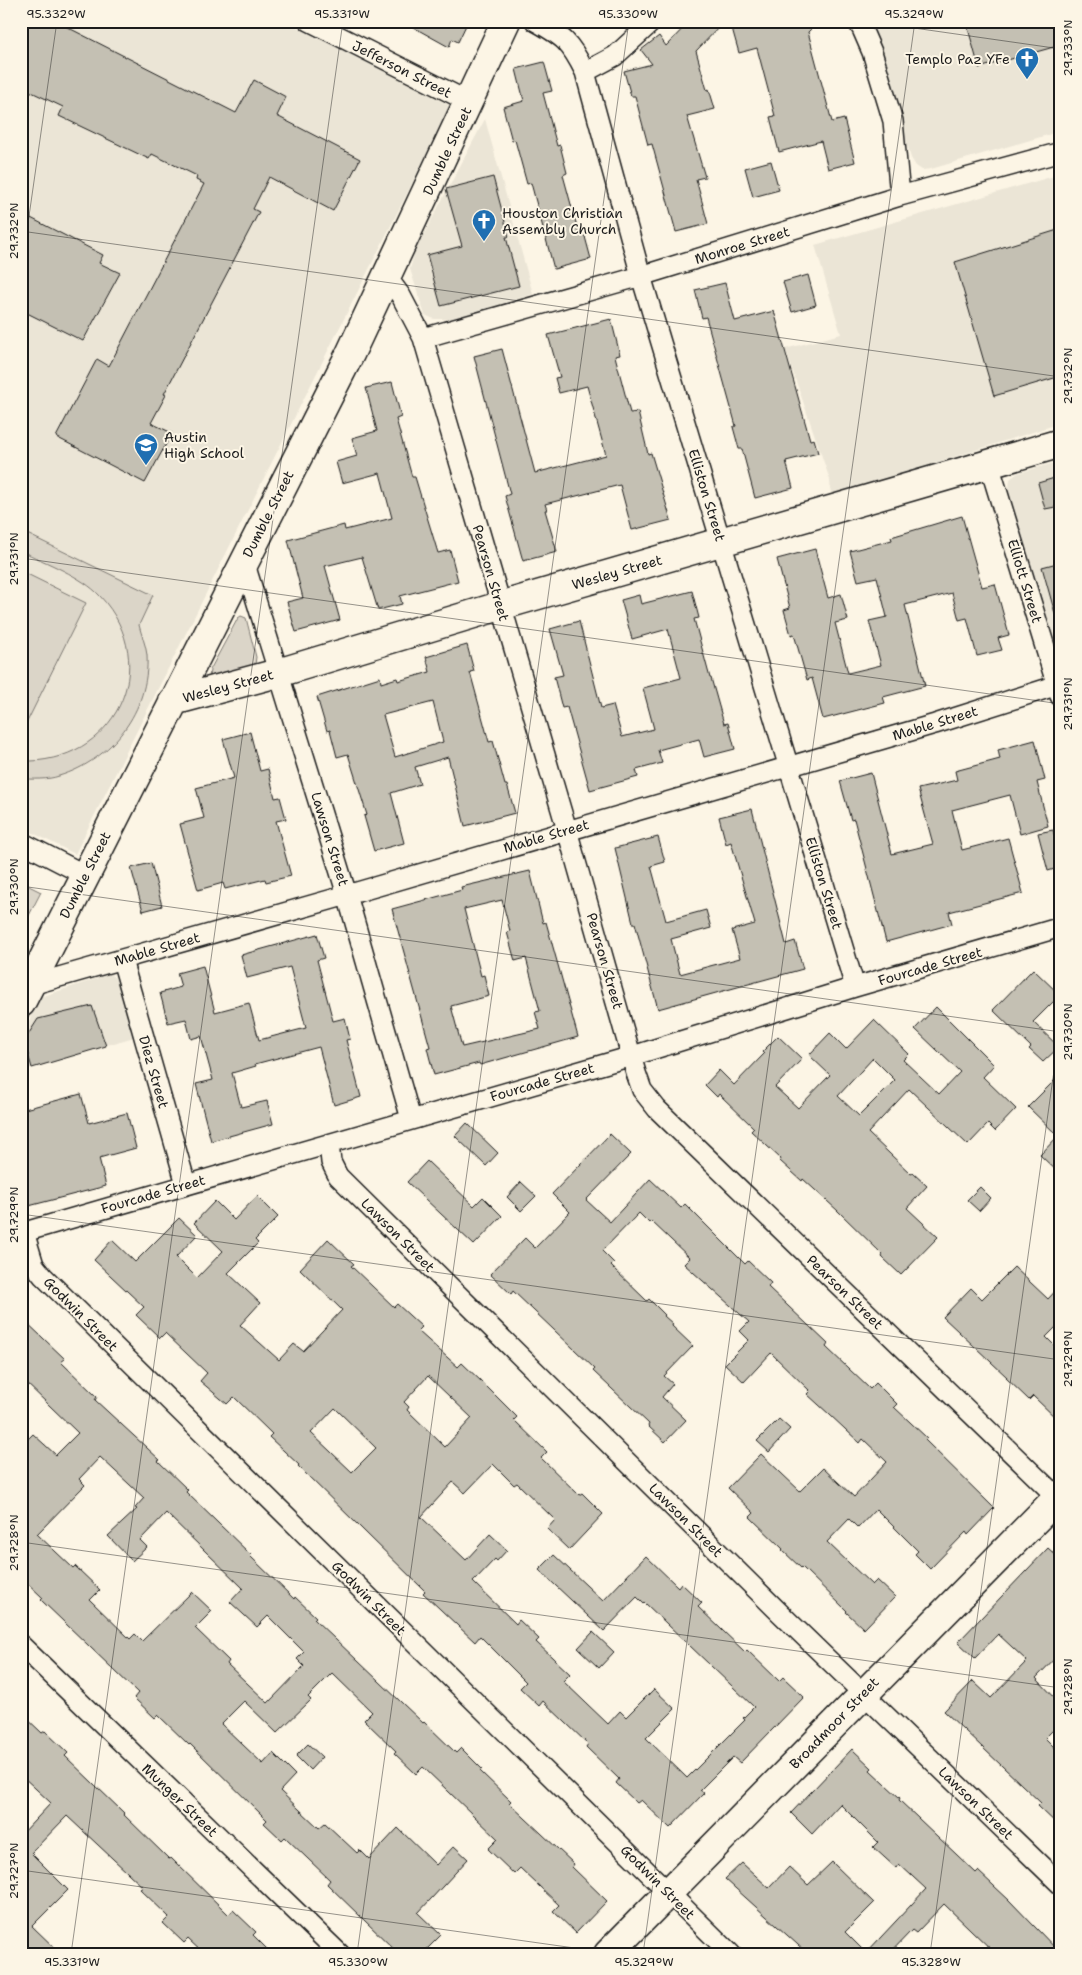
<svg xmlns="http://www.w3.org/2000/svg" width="1082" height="1975" viewBox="0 0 1082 1975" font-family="'Shantell Sans',sans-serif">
<rect width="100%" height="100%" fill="#fcf5e5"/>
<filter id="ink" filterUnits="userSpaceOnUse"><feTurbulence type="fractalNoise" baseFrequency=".02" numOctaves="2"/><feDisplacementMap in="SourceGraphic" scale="10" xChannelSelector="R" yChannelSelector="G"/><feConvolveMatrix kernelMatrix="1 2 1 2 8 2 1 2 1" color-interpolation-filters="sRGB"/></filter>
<g filter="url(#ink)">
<!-- built -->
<path fill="#ebe5d6" d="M21,21H287L451,106L75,854L21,827Z
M869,21H1061V131L931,169L922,170L916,166L911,158Z
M485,119L533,294L453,319H434L425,315L410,269L415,251Z
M1061,174V423L831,496L830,480L785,349L841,334L815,245Z
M1061,461V669L1008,496L1010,479L1018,473Z
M110,974L116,979L134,1037L21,1071V1036L41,997Z"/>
<!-- green -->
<path fill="#dbd5c8" stroke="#7c7872" d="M21,531L153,595L139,625C141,634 146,645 147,655C150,710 112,760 59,776C48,780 33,779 21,779V761C114,765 164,665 100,596C83,577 45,562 21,551Z
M21,571L86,603L21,734Z
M241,616L246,618L256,657L255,665L209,678L210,670L238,618Z
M21,882L41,892L21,931Z"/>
<!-- building -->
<path fill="#c4c0b3" stroke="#1c1c1c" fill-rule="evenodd" d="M21,21H67L65,26L236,113L254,80L286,97L277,116L360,159L333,211L269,177L253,209L259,212L164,394L166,395L151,423L172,433L145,483L56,437L97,359L109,366L204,184L196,180L197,176L152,154L149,159L59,116L63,107L21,87Z
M402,21H468L458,42L452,39L449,47Z
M690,21H725L696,51L707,90L709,89L715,109L687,116L705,177L696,179L708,224L676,232L652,144L648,145L635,96H631L624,71L652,64L641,50L659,36L666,46Z
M730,21H819L808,32L832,122L844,119L855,162L828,169L821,141L779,152L770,117L775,116L757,48L739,53Z
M966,21H1061V45L979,68Z
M544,62L552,91L543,93L557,146L560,145L567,173L563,175L579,234L584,233L591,259L554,269L531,183L527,184L515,140L512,141L503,107L524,101L516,69Z
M771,161L779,190L753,197L745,168Z
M493,177L509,237H506L519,286L441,306L427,255L462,246L446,189Z
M21,213L103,255L99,263L120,273L83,341L21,310Z
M1061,229V376L994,396L955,262Z
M808,275L816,305L792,312L783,282Z
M725,283L735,321L774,311L810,440L814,439L818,453L786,461L793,488L755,498L742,449H739L733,427L736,426L706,317L702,318L695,290Z
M611,319L620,355L615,356L630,413L638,412L648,454L651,453L671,520L632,530L620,485L545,504L547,510H545L557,552L523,561L505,496L510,494L474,356L502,349L535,473L606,455L587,386L559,393L555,378L560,377L548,335Z
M392,382L401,417L396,419L412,477H415L438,553L450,550L458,581L400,596L402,604L378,610L362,557L325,566L340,620L296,632L287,602L303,598L288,540L344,525L345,530L392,518L380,473L342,483L336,462L357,456L352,438L377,431L366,388Z
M1061,476V506L1045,509L1038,483Z
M962,516L982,587L995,584L1009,635L998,638L1002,650L977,656L967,618L959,620L952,593L905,605L925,686L883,697L885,703L823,719L812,678L807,680L794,634L791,635L784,610L790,608L777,559L815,549L828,598L841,594L848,620L835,623L848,673L881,665L869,621L887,617L877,577L858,581L850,551L892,540L891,537Z
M1061,562V616L1056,617L1042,567Z
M692,591L699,618L694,619L710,678H711L724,724L728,723L735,749L704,757L699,739L658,750L662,763L636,770L638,777L590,790L567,707L562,708L554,677L563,675L550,629L579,621L601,708L613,705L622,737L654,729L643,688L681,678L668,629L632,639L621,600L639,595L641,604Z
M467,645L474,671L470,672L489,742L493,741L505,785H507L515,813L465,826L448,757L415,767L420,784L391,793L404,843L374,851L364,816L367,815L348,754L337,757L330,730L327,731L317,697L380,677L381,683L397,678L398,681L430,672L426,657ZM433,702L443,742L395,757L383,715Z
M250,732L260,771L268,769L275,798L280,797L286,819L276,821L291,876L266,882L265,879L225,889L223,883L198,890L180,824L204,818L196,788L234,778L223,739Z
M1035,740L1045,780L1037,782L1048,826L1020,834L1010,795L952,810L962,850L1008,838L1023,893L949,912L952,924L886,942L854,819L851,820L840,781L871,773L892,854L933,844L918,789L957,780L955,771L1000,759L998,750Z
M752,809L786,944L795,941L803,969L658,1009L635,923H633L615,848L658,837L665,862L651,866L666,921L706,910L711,928L671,939L680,974L740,958L732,930L755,924L731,842L726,844L719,817Z
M1053,830L1061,860V867L1048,871L1038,833Z
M151,863L162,906L143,911L131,868Z
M530,871L543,923L546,922L578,1037L480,1065L479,1063L434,1075L427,1048L430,1047L392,909L462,890L461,887ZM502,900L510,931L507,932L515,961L526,958L540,1011L535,1012L540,1029L462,1047L451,1006L489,996L484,975L481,976L464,909Z
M317,934L324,958L317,960L333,1021L345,1018L350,1039L346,1040L361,1097L334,1105L319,1047L255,1064L256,1066L232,1073L241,1107L267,1101L273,1124L211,1141L196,1084L213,1080L201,1036L191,1039L186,1019L168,1023L160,993L181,987L177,973L203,966L215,1012L249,1003L259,1040L306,1028L290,967L247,978L241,955Z
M1033,969L1060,995L1033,1022L1059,1047L1043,1062L1029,1049L1031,1047L993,1010Z
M92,1006L106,1046L32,1068L24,1041L38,1019Z
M936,1007L994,1065L983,1077L1016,1109L995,1131L988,1124L968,1145L909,1089L868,1133L911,1174L913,1173L927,1186L907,1208L938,1237L901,1275L882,1257L883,1255L838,1211L803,1179L802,1181L780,1161L781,1159L751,1131L754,1128L719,1094L717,1097L705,1085L719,1070L734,1085L764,1054L762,1052L778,1036L802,1059L775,1087L798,1108L830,1075L809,1055L830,1033L846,1049L874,1020L909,1054L903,1060L939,1094L960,1072L915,1029ZM873,1058L895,1080L859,1116L838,1096Z
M1061,1074V1175L1040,1155L1058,1136L1028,1107Z
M81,1094L89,1123L127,1113L136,1148L99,1158L106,1186L21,1208V1110Z
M467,1123L498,1153L486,1166L455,1136Z
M610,1134L631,1154L586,1200L610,1222L650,1179L681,1208L685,1204L745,1264L748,1261L771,1283L768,1287L828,1344L826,1347L870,1389L876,1383L897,1404L894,1407L927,1438L925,1440L994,1508L968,1535L966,1532L930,1569L915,1554L918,1551L876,1509L858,1528L849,1519L827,1542L872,1585L877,1580L895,1597L864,1629L846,1612L847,1611L802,1567L801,1568L782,1550L783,1549L750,1517L754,1513L728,1488L761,1454L800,1491L823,1468L854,1497L887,1462L863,1439L860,1443L830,1415L807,1394L810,1391L771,1353L744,1382L725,1364L749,1340L740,1331L749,1322L684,1264L690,1258L651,1221L649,1223L639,1213L602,1251L614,1263L611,1266L647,1301L649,1299L665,1315L664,1316L673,1324L672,1326L693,1346L664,1376L673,1384L662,1397L686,1420L665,1442L648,1426L649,1424L593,1371L595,1369L513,1291L511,1294L490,1274L525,1238L535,1248L570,1212L552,1194Z
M427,1161L474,1206L483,1197L502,1216L474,1245L407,1182Z
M521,1182L536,1196L521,1211L507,1197Z
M980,1187L991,1198L979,1211L967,1200Z
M257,1196L278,1217L255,1240L258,1243L228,1273L260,1303L240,1325L279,1360L294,1344L303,1351L342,1310L300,1269L328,1239L354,1264L351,1266L394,1307L397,1304L422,1327L418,1331L458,1367L462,1363L482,1382L517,1417L514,1420L547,1452L541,1458L579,1495L582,1493L603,1514L569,1550L547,1529L555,1520L517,1483L514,1485L493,1464L465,1493L453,1482L421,1517L466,1560L490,1534L507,1550L497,1561L495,1559L473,1582L516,1624L519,1620L539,1639L536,1642L570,1674L563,1681L608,1724L620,1711L626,1717L654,1689L675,1709L646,1738L687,1778L745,1720L743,1718L754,1707L645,1603L644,1604L637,1597L604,1631L539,1570L554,1555L603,1601L646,1556L678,1587L681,1583L702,1603L698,1607L745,1652L747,1650L779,1681L783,1677L804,1697L740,1763L733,1757L700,1790L704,1793L670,1828L641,1800L637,1803L616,1783L619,1779L586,1747L588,1744L543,1701L539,1706L520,1688L526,1682L480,1636L475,1642L423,1593L425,1591L298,1466L299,1465L269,1437L272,1434L234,1397L227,1404L200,1381L207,1373L165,1333L160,1338L136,1315L144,1307L94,1260L112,1240L135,1262L179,1218L197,1235L176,1257L197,1278L223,1251L194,1223L215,1201L234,1220ZM428,1376L472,1418L445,1447L407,1410L409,1407L404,1402ZM335,1408L376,1448L352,1472L311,1433Z
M1014,1267L1048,1299L1061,1285V1322L1046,1337L1061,1352V1423L1033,1396L1029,1400L1006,1378L1007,1377L943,1317L971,1288L982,1299Z
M21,1317L65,1359L61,1362L97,1397L95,1400L160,1460L158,1461L188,1490L186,1492L251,1555L250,1556L294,1599L295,1597L316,1617L314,1619L423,1723L424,1722L456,1753L461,1748L482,1769L480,1771L511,1801L509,1803L574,1864L572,1867L607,1901L576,1933L553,1911L559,1905L520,1868L514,1874L488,1849L498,1839L423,1767L416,1774L394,1753L396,1751L364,1720L372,1712L332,1673L308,1697L311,1700L277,1733L244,1701L221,1724L263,1764L273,1753L295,1775L280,1791L319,1828L325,1823L357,1853L360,1850L369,1859L398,1828L436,1865L454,1846L468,1859L418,1913L441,1935L422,1954H399L327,1884L330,1880L285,1837L282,1840L264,1823L267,1820L190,1744L189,1745L158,1715L155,1718L134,1698L138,1693L41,1600L43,1598L21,1577V1446L33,1434L56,1455L78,1433L21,1378ZM100,1457L144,1498L135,1508L137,1509L108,1536L132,1561L147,1547L140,1540L166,1513L243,1588L230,1602L257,1627L268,1616L304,1652L297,1659L304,1666L268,1703L227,1664L229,1661L195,1628L212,1611L192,1592L142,1641L135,1634L130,1639L90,1600L100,1590L75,1566L73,1568L37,1534L85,1485L79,1479Z
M779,1419L790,1429L769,1452L757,1441Z
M1048,1548L1061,1560V1652L1036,1678L1061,1704V1722L1045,1738L1061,1754V1828L1038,1806L1041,1803L944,1711L973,1681L991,1698L1027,1661L998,1634L975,1658L958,1642Z
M593,1632L614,1652L599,1668L578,1648Z
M21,1713L42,1733L45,1731L68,1753L65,1756L124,1813L123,1814L169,1859L171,1858L229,1915L233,1910L256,1932L253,1935L272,1954H204L188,1939L184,1943L163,1923L169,1917L140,1889L143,1887L67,1816L31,1853L68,1890L32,1926L61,1954H21V1835L51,1803L21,1775Z
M308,1744L322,1757L310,1770L296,1756Z
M852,1749L872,1768L870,1770L900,1798L899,1800L976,1873L978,1871L1009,1900L1061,1954H996L944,1904L916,1933L912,1930L889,1954H808L725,1879L742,1863L769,1888L789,1867L808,1885L832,1862L874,1903L845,1932L866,1953L926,1889L899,1864L896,1868L873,1847L878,1842L840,1804L812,1834L791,1813Z"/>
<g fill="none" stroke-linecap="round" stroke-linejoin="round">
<!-- street casing -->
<g stroke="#1c1c1c" stroke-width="22">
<path id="street" d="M309,21L469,102
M535,21C564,37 570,42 585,72L641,276L855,987
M857,21L862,29L872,52L893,121L900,196
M585,72L615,56L653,21
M387,277L401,296L423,338L567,830L636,1073L642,1090L657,1109L1061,1501
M423,338L641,276L900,196L1061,152
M989,464L1060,696
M244,561L347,895L411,1119
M21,842L85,875
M122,960L186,1184
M31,985L347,895L935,724L1061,684
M329,1144L331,1162L338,1176L781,1614L1061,1885
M24,1232L34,1265L43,1276L731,1954
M21,1233L632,1056L855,987L1061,927
M21,1645L340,1954"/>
</g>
<!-- secondary casing -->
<g stroke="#1c1c1c" stroke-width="31">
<path id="secondary" d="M173,701L278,673L500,606L1061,443
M21,1003L350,354L506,21
M608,1954L1061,1494"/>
</g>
<!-- street -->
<use href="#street" stroke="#fcf5e5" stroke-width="19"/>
<!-- secondary -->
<use href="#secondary" stroke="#fcf5e5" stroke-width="28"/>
</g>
</g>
<!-- ticks -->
<path fill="none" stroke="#1c1c1c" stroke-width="1" stroke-opacity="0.45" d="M865,21L1061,49M21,231L1061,377M21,272L57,21M21,558L1061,704M21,886L1061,1032M21,1214L1061,1360M21,1542L1061,1688M21,1870L617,1954M71,1954L343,21M357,1954L629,21M643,1954L915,21M930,1954L1061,1021"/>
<!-- icons -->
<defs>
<g id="church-pin" transform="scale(1.25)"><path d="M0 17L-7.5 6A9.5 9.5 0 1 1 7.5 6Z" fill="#1f6fb2" stroke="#fcf5e5"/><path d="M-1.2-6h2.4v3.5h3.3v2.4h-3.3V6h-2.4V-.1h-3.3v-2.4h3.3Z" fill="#fff"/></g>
<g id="school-pin" transform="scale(1.25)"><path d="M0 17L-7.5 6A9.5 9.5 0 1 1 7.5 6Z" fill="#1f6fb2" stroke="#fcf5e5"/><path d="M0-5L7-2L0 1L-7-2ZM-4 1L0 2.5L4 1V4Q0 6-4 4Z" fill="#fff"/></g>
</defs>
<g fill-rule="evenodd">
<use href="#church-pin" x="1027" y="59"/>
<use href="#church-pin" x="484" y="221"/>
<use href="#school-pin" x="146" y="445"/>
</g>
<g text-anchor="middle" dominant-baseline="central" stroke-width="4" stroke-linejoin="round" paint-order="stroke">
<!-- poi labels -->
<g font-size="14" fill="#1c1c1c" stroke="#fcf5e5" text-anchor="start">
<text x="1010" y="59" text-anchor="end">Templo Paz YFe</text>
<text x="502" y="213">Houston Christian<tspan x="502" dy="16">Assembly Church</tspan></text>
<text x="164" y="437">Austin<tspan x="164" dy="16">High School</tspan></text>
</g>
<!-- street labels -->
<g font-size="14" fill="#1c1c1c" stroke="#fcf5e5">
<text transform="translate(402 69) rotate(27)">Jefferson Street</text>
<text transform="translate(447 151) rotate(-65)">Dumble Street</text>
<text transform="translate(742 245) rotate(-17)">Monroe Street</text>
<text transform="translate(707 495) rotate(73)">Elliston Street</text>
<text transform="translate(268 514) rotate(-63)">Dumble Street</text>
<text transform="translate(617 572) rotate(-16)">Wesley Street</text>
<text transform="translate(491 573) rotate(74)">Pearson Street</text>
<text transform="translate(1025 581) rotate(73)">Elliott Street</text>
<text transform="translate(228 686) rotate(-15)">Wesley Street</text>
<text transform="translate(935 723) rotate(-17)">Mable Street</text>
<text transform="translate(546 836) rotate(-16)">Mable Street</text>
<text transform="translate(330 839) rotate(73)">Lawson Street</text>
<text transform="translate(85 875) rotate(-63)">Dumble Street</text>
<text transform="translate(824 883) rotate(73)">Elliston Street</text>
<text transform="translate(157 949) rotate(-16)">Mable Street</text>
<text transform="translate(605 961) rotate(74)">Pearson Street</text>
<text transform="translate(930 966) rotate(-16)">Fourcade Street</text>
<text transform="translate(154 1072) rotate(74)">Diez Street</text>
<text transform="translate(542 1082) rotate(-16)">Fourcade Street</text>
<text transform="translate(153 1194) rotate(-16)">Fourcade Street</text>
<text transform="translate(398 1235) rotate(45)">Lawson Street</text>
<text transform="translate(845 1292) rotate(44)">Pearson Street</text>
<text transform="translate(81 1314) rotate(45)">Godwin Street</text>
<text transform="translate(686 1520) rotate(45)">Lawson Street</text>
<text transform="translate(369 1598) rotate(45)">Godwin Street</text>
<text transform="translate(834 1723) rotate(-46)">Broadmoor Street</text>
<text transform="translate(180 1800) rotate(44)">Munger Street</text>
<text transform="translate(976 1803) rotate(44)">Lawson Street</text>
<text transform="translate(658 1882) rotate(45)">Godwin Street</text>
</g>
</g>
<!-- margin -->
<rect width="1082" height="1975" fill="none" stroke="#fcf5e5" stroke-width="55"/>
<rect x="28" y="28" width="1026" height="1920" fill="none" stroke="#1c1c1c" stroke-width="2"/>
<g font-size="12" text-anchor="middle" fill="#1c1c1c">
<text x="56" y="18">95.332°W</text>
<text x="342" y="18">95.331°W</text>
<text x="628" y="18">95.330°W</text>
<text x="914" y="18">95.329°W</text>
<text transform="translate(1068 48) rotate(-90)" y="4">29.733°N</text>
<text transform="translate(14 231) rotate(-90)" y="4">29.732°N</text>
<text transform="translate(1068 376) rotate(-90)" y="4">29.732°N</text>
<text transform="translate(14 559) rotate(-90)" y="4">29.731°N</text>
<text transform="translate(1068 704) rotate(-90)" y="4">29.731°N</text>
<text transform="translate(14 887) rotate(-90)" y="4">29.730°N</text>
<text transform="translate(1068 1032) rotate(-90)" y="4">29.730°N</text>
<text transform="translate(14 1215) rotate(-90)" y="4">29.729°N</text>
<text transform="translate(1068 1359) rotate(-90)" y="4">29.729°N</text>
<text transform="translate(14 1543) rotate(-90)" y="4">29.728°N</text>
<text transform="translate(1068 1687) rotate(-90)" y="4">29.728°N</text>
<text transform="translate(14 1871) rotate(-90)" y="4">29.727°N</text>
<text x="72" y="1966">95.331°W</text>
<text x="358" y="1966">95.330°W</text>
<text x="644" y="1966">95.329°W</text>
<text x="931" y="1966">95.328°W</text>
</g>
</svg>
